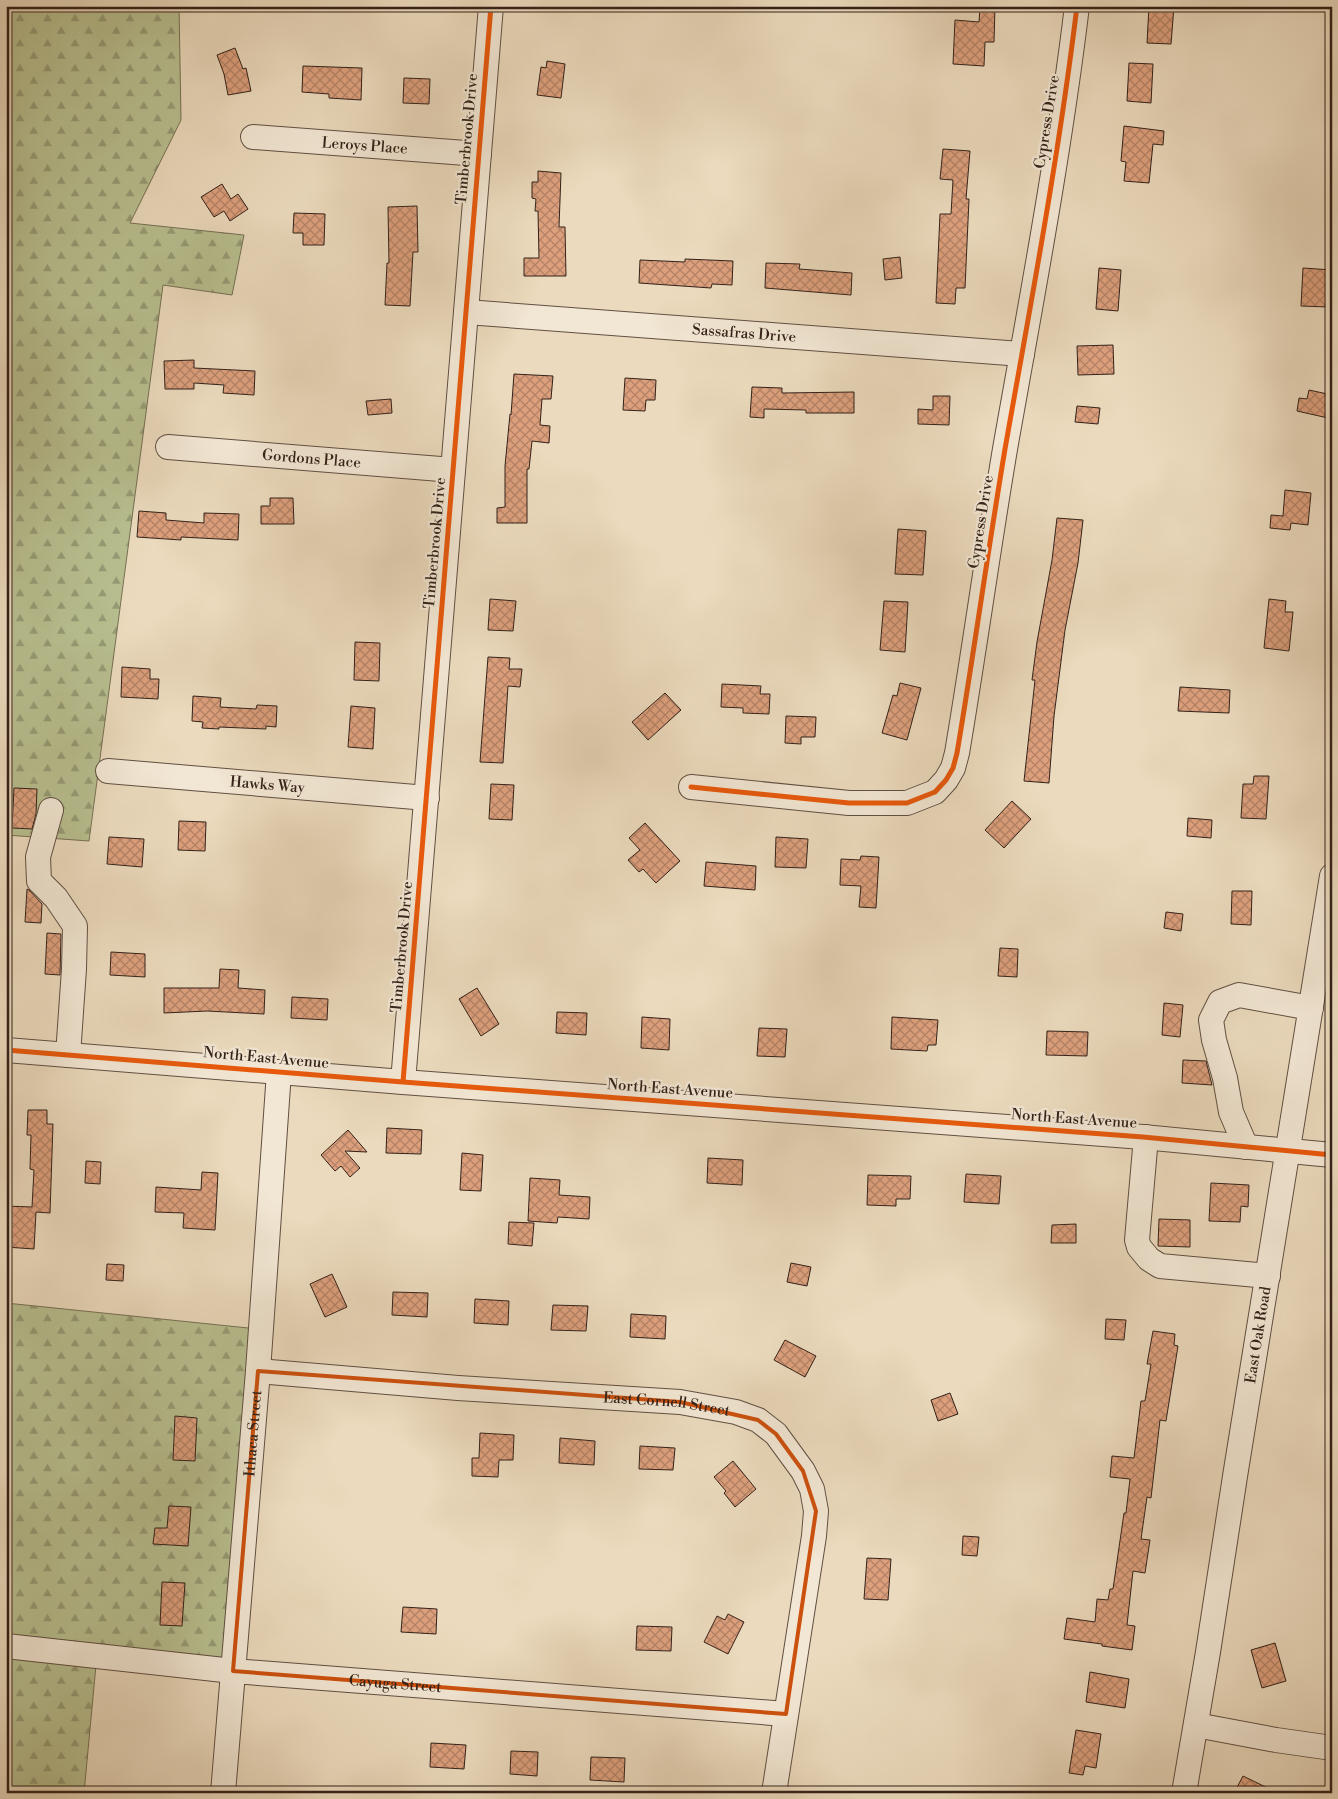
<svg xmlns="http://www.w3.org/2000/svg" width="1338" height="1799" viewBox="0 0 1338 1799" font-family="'Libre Bodoni',serif">
<defs>
<pattern id="forest-firs" width="22" height="20" patternUnits="userSpaceOnUse" patternTransform="scale(1.25)"><rect width="22" height="20" fill="#b8bf90"/><path d="M5 1l3.5 6h-7zM16 11l3.5 6h-7z" fill="#969b75"/></pattern>
<pattern id="building-cross-hatch" width="8" height="8" patternUnits="userSpaceOnUse" patternTransform="scale(1.25)"><rect width="8" height="8" fill="#dda07d"/><path d="M0 0l8 8M0 8l8-8" fill="none" stroke="#b48266"/></pattern>
</defs>
<rect width="100%" height="100%" fill="#ebdabd"/>
<filter id="stains"><feTurbulence type="fractalNoise" baseFrequency=".004" numOctaves="4"/><feColorMatrix values="0 0 0 0 .2 0 0 0 0 .09 0 0 0 0 .02 0 0 0 .5 -.17"/></filter>
<radialGradient id="worn" r=".72"><stop offset=".6" stop-color="#630" stop-opacity="0"/><stop offset="1" stop-color="#630" stop-opacity=".3"/></radialGradient>
<!-- forest -->
<path fill="url(#forest-firs)" stroke="#767054" d="M6,6H179L181,120L130,223L244,235L232,295L163,285L89,841L6,835Z
M6,1303L258,1329L233,1667L96,1665L84,1793H6Z"/>
<!-- building -->
<path fill="url(#building-cross-hatch)" stroke="#332119" d="M980,6H995L994,42H985L984,66L953,64L955,20L979,22Z
M1149,6H1174L1171,44L1147,43Z
M235,48L243,69L246,68L251,91L228,95L224,74L217,55Z
M547,61L565,64L561,98L537,95L541,67L546,68Z
M1129,63L1153,64L1151,103L1127,101Z
M303,66L362,68L361,100L329,98V94L302,92Z
M404,78L430,79L429,104L403,103Z
M1124,126L1164,131L1163,145L1153,144L1149,183L1124,181L1126,162L1121,161Z
M943,149L970,151L966,199H969L965,288H956L955,304L936,303L940,214H951L953,180L940,179Z
M538,171L561,173L559,227H565L566,276H524V258H539L538,211H535L536,199L532,198V182H538Z
M222,184L231,199L238,194L248,209L230,221L224,211L214,217L201,197Z
M417,206L418,252H413L410,306L385,305L387,263H389L388,207Z
M294,213L325,214L324,245H303V233H293Z
M900,257L902,278L885,280L883,259Z
M685,259L733,261L732,285L712,284L711,288L639,283L640,260L685,262Z
M766,263L800,264L799,269L852,273L851,295L765,288Z
M1099,268L1121,270L1118,311L1096,309Z
M1303,268L1332,270V286H1329L1328,307L1301,306Z
M1113,345L1114,374L1078,375L1077,346Z
M194,360V368L255,371L254,395L223,393L224,385L194,383V389H165L164,361Z
M514,374L553,376L551,399H542L540,425L550,426L549,443L532,441L529,469H527V523H497V508L505,507V466L510,414L511,415Z
M625,378L656,380L655,400H646L645,411L623,410Z
M752,387L782,388V393L854,392V413H806V410L764,409V418L750,417Z
M1309,390L1332,395L1328,418L1297,411L1299,398L1307,399Z
M933,396H950L949,425L918,424V409L933,410Z
M391,399L392,413L368,415L366,401Z
M1077,406L1100,408L1098,424L1075,422Z
M1285,490L1311,493L1308,525L1291,523L1290,530L1270,528L1271,515L1283,516Z
M270,498H293L294,524H261V506H270Z
M139,511L166,513V520L204,523V513L239,514L238,540L181,537V540L137,537Z
M1057,518L1083,520L1078,563L1065,630L1054,716L1049,783L1024,781L1035,680H1032L1037,642L1052,560Z
M898,529L926,531L923,575L895,574Z
M490,599L516,601L513,631L488,630Z
M1269,599L1286,601L1285,612H1293L1289,651L1264,648Z
M884,601L908,602L905,652L880,650Z
M355,642L380,643L379,681L354,680Z
M488,657L510,658L509,669H522L520,687L508,686L503,763L480,762Z
M122,667L150,669V679H159L158,699L121,697Z
M900,683L921,688L907,740L882,733L893,695L897,696Z
M722,684L761,686L760,694H770L769,714L743,713V708L721,707Z
M1180,687L1230,690L1229,713L1178,711Z
M665,693L681,710L648,740L632,722Z
M193,696L221,698L220,707L256,709L257,705L277,706L276,727L266,726V729L219,727V729L202,728L203,722L192,721Z
M351,706L375,708L373,749L348,747Z
M786,716L816,717L815,737H801V744L785,743Z
M1254,776H1269L1266,819L1241,818L1243,784H1253Z
M491,784L514,785L512,820L489,819Z
M14,788L37,789L36,814L32,829L12,828Z
M1012,801L1031,819L1004,848L985,830Z
M1188,818L1212,820L1211,838L1187,836Z
M179,821L206,822L205,851L178,850Z
M645,823L680,861L656,883L643,869L639,872L628,860L640,850L629,838Z
M109,837L144,839L142,867L107,864Z
M776,837L808,839L806,868L775,867Z
M861,856L879,857L876,908L859,907L861,886L840,885L841,859L860,860Z
M706,862L756,866L755,890L704,886Z
M27,889L29,890L42,904L41,923L25,922Z
M1232,891H1252L1251,925L1231,924Z
M1166,912L1183,914L1181,931L1164,928Z
M47,933L61,934L60,975L45,974Z
M1000,948L1018,949L1017,977L998,976Z
M111,952L145,954V977L110,975Z
M220,969L239,970L238,988L265,990L264,1014L207,1011L164,1013V988H219Z
M477,988L499,1024L481,1036L459,999Z
M292,997L328,999L327,1020L291,1018Z
M1164,1003L1183,1005L1180,1037L1162,1035Z
M557,1012L587,1013L586,1035L556,1033Z
M642,1017L670,1019L669,1050L641,1048Z
M892,1017L938,1020L936,1045H928L927,1051L891,1049Z
M759,1028L787,1029L785,1057L757,1056Z
M1047,1031L1088,1032L1087,1056L1046,1055Z
M1183,1060L1206,1061L1212,1085L1182,1083Z
M28,1110H47V1124H53L50,1213L36,1212L34,1249L6,1247V1206L32,1207L34,1170L30,1169L31,1135H27Z
M387,1128L422,1130L421,1154L386,1153Z
M348,1130L367,1152L345,1151L360,1168L350,1177L341,1166L335,1171L321,1155Z
M462,1153L483,1155L481,1191L460,1190Z
M708,1158L743,1160L742,1185L707,1183Z
M86,1161L101,1162L100,1184L85,1183Z
M202,1172L218,1173L215,1230L183,1228L184,1213L155,1212L156,1187L201,1190Z
M966,1174L1001,1176L999,1204L964,1202Z
M868,1175L911,1176L910,1199H896V1206L867,1205Z
M530,1178L560,1180L559,1195L590,1197L589,1219L558,1217L557,1223L528,1221Z
M1211,1183L1249,1185L1248,1207L1241,1206L1240,1222L1209,1221Z
M1159,1219L1190,1220V1247L1158,1246Z
M509,1222L534,1223L532,1246L508,1244Z
M1076,1224V1243H1051L1052,1225Z
M791,1263L811,1267L807,1286L787,1282Z
M107,1264L124,1265L123,1281L106,1280Z
M332,1274L347,1307L325,1317L310,1284Z
M393,1292L428,1293L427,1317L392,1315Z
M475,1299L509,1301L508,1325L474,1323Z
M553,1305L588,1306L586,1331L551,1330Z
M631,1314L666,1316L665,1339L630,1337Z
M1106,1319L1126,1320L1124,1340L1105,1339Z
M1153,1331L1175,1334L1174,1345L1178,1346L1166,1421L1160,1420L1151,1498L1147,1497L1141,1539L1150,1540L1145,1573L1133,1571L1127,1625L1135,1626L1132,1650L1102,1646V1644L1064,1639L1067,1618L1095,1622L1097,1599L1108,1600L1110,1589H1113L1124,1513H1126L1130,1479L1110,1477L1112,1456L1134,1458L1141,1401H1145L1151,1364H1147Z
M785,1340L816,1356L805,1377L774,1360Z
M950,1393L958,1414L938,1421L931,1400Z
M175,1416L197,1418L195,1461L173,1460Z
M480,1433L514,1435L513,1460H499L498,1477L472,1476V1458H479Z
M560,1438L595,1441L594,1465L559,1463Z
M640,1446L675,1448L673,1470L639,1469Z
M733,1461L756,1489L735,1507L724,1493L726,1491L714,1477Z
M169,1506L191,1507L188,1546L153,1544L155,1528H167Z
M963,1536L979,1537L977,1556L962,1555Z
M867,1558L891,1559L888,1600L864,1599Z
M162,1582L185,1583L182,1626L160,1625Z
M403,1607L437,1609L436,1634L401,1632Z
M728,1614L744,1622L728,1654L704,1642L717,1616L725,1620Z
M637,1626L672,1627L671,1651L636,1650Z
M1275,1643L1286,1681L1262,1688L1251,1650Z
M1090,1672L1129,1679L1125,1708L1086,1702Z
M1076,1730L1101,1734L1096,1768L1085,1766L1083,1775L1069,1773Z
M431,1743L466,1745L464,1769L430,1767Z
M511,1751L538,1752L537,1776L510,1774Z
M591,1757L625,1758L624,1782L590,1780Z
M1243,1776L1278,1793H1234Z"/>
<g fill="none" stroke-linecap="round" stroke-linejoin="round">
<!-- minor casing -->
<g stroke="#614f42" stroke-width="26">
<g id="minor">
<path id="s1" d="M253,137L479,154"/>
<path id="s2" d="M466,312L1022,354"/>
<path id="s3" d="M168,447L453,470"/>
<path id="s4" d="M108,771L427,798"/>
<path d="M691,787L849,803H907L935,792L946,780L953,768L957,753C974,652 988,550 1005,449C1031,302 1059,155 1077,6"/>
<path d="M51,810L38,857L39,881L56,898L75,926L74,969L68,1055"/>
<path d="M6,1050L403,1082L1143,1137L1332,1155"/>
<path d="M403,1082L491,6"/>
<path d="M1146,1137L1137,1240L1139,1247L1149,1259L1160,1266L1268,1276"/>
<path d="M1246,1147L1231,1112L1225,1078L1214,1040L1211,1020L1220,1002L1239,995L1311,1008"/>
<path id="s5" d="M258,1371L458,1388L680,1402L736,1412L758,1420L776,1434L803,1471L812,1489L816,1511L814,1536L774,1793"/>
<path id="s6" d="M6,1646L233,1671L786,1714"/>
<path d="M1196,1725L1276,1740L1332,1748"/>
<path id="s7" d="M223,1793L258,1371L279,1072"/>
<path id="s8" d="M1184,1793L1208,1652L1236,1470L1332,876"/>
</g>
</g>
<!-- minor -->
<use href="#minor" stroke="#f2e7d4" stroke-width="24"/>
<!-- cycleway casing -->
<g stroke="#f2e7d4" stroke-width="8">
<path id="cycleway" d="M691,787L849,803H907L935,792L946,780L953,768L957,753C974,652 988,550 1005,449C1031,302 1059,155 1077,6
M6,1050L403,1082L1143,1137L1332,1155
M403,1082L491,6"/>
</g>
<!-- cycleway -->
<use href="#cycleway" stroke="#e8590c" stroke-width="5"/>
</g>
<!-- marked area -->
<path fill="none" stroke="#cd510e" stroke-width="4" stroke-linejoin="round" d="M258,1371L680,1402L758,1420L776,1434L803,1471L816,1511L786,1714L233,1671Z"/>
<g text-anchor="middle" dominant-baseline="central" stroke-width="4.5" stroke-linejoin="round" paint-order="stroke">
<!-- street labels -->
<g font-size="15" fill="#332119" stroke="#f2e7d4">
<text transform="translate(1047 122) rotate(-81)">Cypress Drive</text>
<text transform="translate(467 139) rotate(-85)">Timberbrook Drive</text>
<text stroke="none"><textPath href="#s1" startOffset="112">Leroys Place</textPath></text>
<text stroke="none"><textPath href="#s2" startOffset="279">Sassafras Drive</textPath></text>
<text stroke="none"><textPath href="#s3" startOffset="144">Gordons Place</textPath></text>
<text transform="translate(981 522) rotate(-81)">Cypress Drive</text>
<text transform="translate(435 543) rotate(-85)">Timberbrook Drive</text>
<text stroke="none"><textPath href="#s4" startOffset="160">Hawks Way</textPath></text>
<text transform="translate(402 947) rotate(-85)">Timberbrook Drive</text>
<text transform="translate(266 1058) rotate(5)">North East Avenue</text>
<text transform="translate(670 1089) rotate(4)">North East Avenue</text>
<text transform="translate(1074 1119) rotate(4)">North East Avenue</text>
<text stroke="none"><textPath href="#s8" startOffset="464">East Oak Road</textPath></text>
<text stroke="none"><textPath href="#s5" startOffset="410">East Cornell Street</textPath></text>
<text stroke="none"><textPath href="#s7" startOffset="361">Ithaca Street</textPath></text>
<text stroke="none"><textPath href="#s6" startOffset="391">Cayuga Street</textPath></text>
</g>
</g>
<!-- margin -->
<rect width="1338" height="1799" fill="none" stroke="#ebdabd" stroke-width="25"/>
<rect x="8" y="8" width="1323" height="1784" fill="none" stroke="#332119" stroke-width="2.5"/>
<rect x="12" y="12" width="1313" height="1774" fill="none" stroke="#332119"/>
<rect width="100%" height="100%" filter="url(#stains)"/>
<rect width="100%" height="100%" fill="url(#worn)"/>
</svg>
